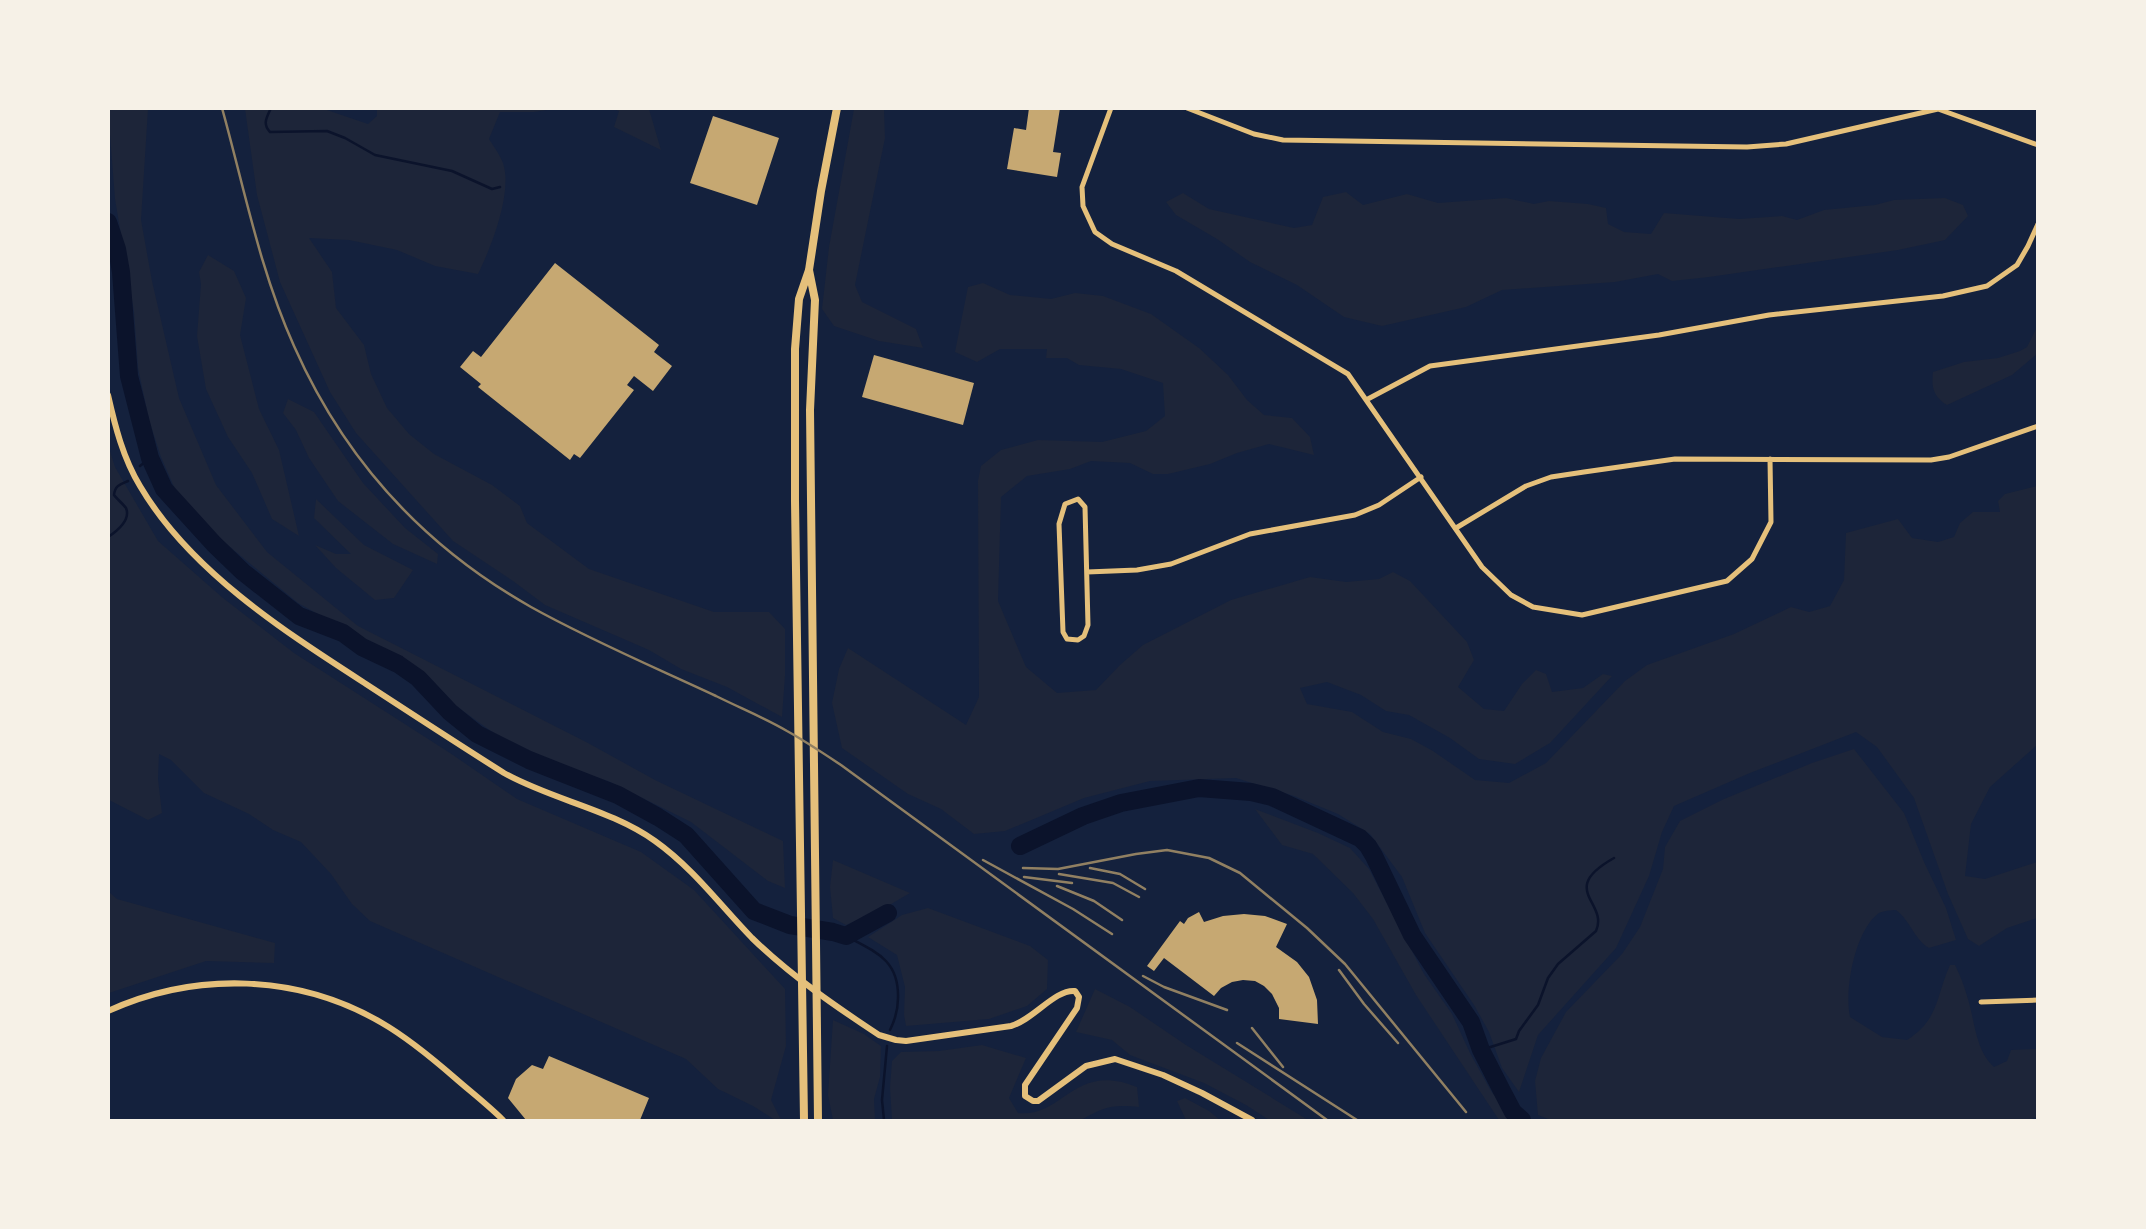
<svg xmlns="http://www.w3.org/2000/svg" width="2146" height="1229" viewBox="0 0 2146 1229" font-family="Raleway,sans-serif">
<rect width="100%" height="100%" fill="#14213d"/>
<!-- green -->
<path fill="#1d2539" d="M108,109H148L141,220L152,281L179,398L216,485L267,552L358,626L588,743L655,780L783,841L785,888L768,881L691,822L610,782L553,762L495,734L456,706L426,674L298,603L224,542L178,496L161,457L149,420L138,368L134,312L115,199Z
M245,109H324L368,124L377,116V109H553L534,112H500L489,139C494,147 500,155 503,163C513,192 491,248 478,274L435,266L397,250L349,240L309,238L332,272L336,308L364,345L371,374L387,408L409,434L434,454L492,485L520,506L527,523L589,569L714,612H769L785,629V676L782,717L727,687L681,669L649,650L545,605L513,581L453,541L408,491L356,433L330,392L280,282L257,195Z
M613,109H649L661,150L614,127L619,111Z
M854,109H884L885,138L855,285L862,302L916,329L923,348L879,341L834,326L822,309L829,247Z
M1346,192L1363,205L1407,194L1438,203L1506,198L1534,204L1549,201L1588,204L1606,208L1608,224L1624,232L1651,234L1664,213L1739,219L1782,216L1797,220L1824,210L1875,205L1894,200L1945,198L1963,205L1968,216L1945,240L1898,250L1709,277L1672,281L1658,274L1615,282L1502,290L1466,307L1382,326L1344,317L1297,285L1250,262L1217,239L1176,215L1166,202L1183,193L1209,209L1294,228L1312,225L1323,197Z
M208,255L234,271L246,298L240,335L259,409L279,450L299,536L272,519L252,473L228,437L206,389L197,336L201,284L199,272Z
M983,283L1010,295L1051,299L1075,293L1103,296L1151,314L1199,348L1228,375L1247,400L1264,415L1292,418L1310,437L1314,455L1269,444L1237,453L1210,464L1168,474H1153L1130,463L1091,461L1070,469L1027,476L1001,497L998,601L1026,667L1057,693L1096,690L1120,665L1143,645L1231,600L1310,577L1346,582L1379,579L1393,572L1410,581L1467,642L1474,660L1458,687L1484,709L1504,711L1522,684L1536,670L1546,674L1552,692L1583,688L1603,674L1612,676L1550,743L1515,764L1479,759L1450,738L1409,715L1386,711L1361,695L1327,682L1300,688L1307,704L1352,712L1383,732L1411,739L1433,751L1475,780L1509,783L1546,763L1625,681L1647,665L1734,634L1791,607L1809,612L1830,606L1844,580L1846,533L1898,519L1912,538L1938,542L1954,537L1960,523L1973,512H2000L1998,501L2005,494L2037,486V745L1990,787L1971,824L1965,876L1985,879L2037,862V918L2007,928L1979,946L1968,939L1948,894L1914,798L1877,747L1856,732L1750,773L1674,806L1662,832L1649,876L1616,948L1538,1035L1519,1092L1502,1068L1489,1032L1474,1005L1425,933L1402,877L1370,834L1338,814L1294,796L1236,778L1150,781L1084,798L1005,831L974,834L941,809L908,794L842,748L832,703L839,669L848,648L966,725L979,697L978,481L981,466L1001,450L1038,440L1102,442L1146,431L1165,416L1163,383L1121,369L1079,365L1067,358H1046L1047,349H1000L977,362L955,352L968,287Z
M2037,327V354L2012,375L1947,405C1934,397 1931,388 1933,372L1964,362L1998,358L2020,351L2027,347Z
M288,399L314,412L363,483L405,528L438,554L437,564L393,544L338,501L309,458L296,430L283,413Z
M109,448L115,467L158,541L223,598L294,653L450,753L517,799L641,852L694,890L785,989L786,1046L771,1100L781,1120H775L753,1106L718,1089L686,1059L370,921L352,904L331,874L301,842L273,830L249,814L204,793L171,760L159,754L158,779L162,813L148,820L109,800Z
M316,499L364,545L413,570L394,598L375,600L336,568L315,545L336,554H351L314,518Z
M1854,749L1904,813L1924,862L1946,908L1956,940L1929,948C1914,939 1910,920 1896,910C1891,910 1883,911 1879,913C1855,930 1844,990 1850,1017L1882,1037L1907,1040C1939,1020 1936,996 1950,965H1955C1960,975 1964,985 1967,996C1975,1020 1975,1050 1994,1067L2007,1061L2011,1050L2037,1049V1117L2033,1118L2032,1120H1551L1538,1115L1535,1081L1541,1058L1566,1012L1622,954L1640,927L1663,869L1665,847L1680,821L1724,799L1812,763Z
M1255,809L1318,833L1350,848L1369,869L1424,974L1452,1014L1470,1053L1491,1091L1513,1120H1499L1416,995L1373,919L1353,893L1313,854L1282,845Z
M833,860L910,893L881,910L846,925L833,918L830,887Z
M109,892L117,899L275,943L274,963L206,961L109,993Z
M928,908L1030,946L1048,960L1047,989L1027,1006L989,1019L906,1026L904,1015L905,987L897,955L868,937L902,915Z
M1095,989L1130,1007L1186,1045L1308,1120H1269L1246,1105L1204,1083L1130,1055L1112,1040L1076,1032Z
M833,1020L864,1034L881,1046L880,1077L874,1099L875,1120H833L828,1095Z
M982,1045L1026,1058L1009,1098L1018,1113C1063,1118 1074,1061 1137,1087L1139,1107C1112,1104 1104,1107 1081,1120H892L890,1087L892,1061L901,1052L939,1051Z
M1185,1098L1209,1111L1220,1120H1186L1177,1101Z"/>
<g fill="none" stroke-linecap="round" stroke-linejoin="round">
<!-- stream -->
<path stroke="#0b132b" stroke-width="2.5" d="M271,108C267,117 262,124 270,132L327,131L345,138L375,155L452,171L492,189L500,187
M140,466L150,458
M108,537C117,531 131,520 126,508C123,504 117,499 114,495C115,485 121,484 128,481
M846,936C876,952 899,960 898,998C898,1010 895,1020 890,1030
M1481,1050L1516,1039L1519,1031L1538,1005L1548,978L1558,964L1596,931C1609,902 1557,890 1614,858
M884,1120L882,1100L887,1046"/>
<!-- river -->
<path stroke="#0b132b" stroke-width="18" d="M108,222L117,249L121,272L129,376L150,458L164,489L214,544L243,572L299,616L343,633L362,647L398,664L418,678L450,712L477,734L529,760L618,795L658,817L686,835L754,911L790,925L833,932L846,936L888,913
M1020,846L1083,816L1121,803L1199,788L1251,792L1272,797L1360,838L1368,846L1374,856L1412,935L1471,1022L1481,1050L1502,1091L1513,1112L1522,1120"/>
</g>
<!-- building -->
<path fill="#c6a872" d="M1029,108H1060L1053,152L1061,153L1057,177L1007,169L1014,128L1026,130Z
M713,116L779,138L757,205L690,183Z
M555,263L659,345L654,352L672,366L653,391L634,376L627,385L634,390L580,458L574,454L570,460L478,387L481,384L460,367L473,351L481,357Z
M874,355L974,383L963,425L862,397Z
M1199,912L1204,922L1223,916L1244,914L1265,916L1287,924L1276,947L1297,962L1309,977L1317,1000L1318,1024L1279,1019V1008L1272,994L1264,986L1255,981L1243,980L1232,982L1221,988L1214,996L1164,958L1154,971L1147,966L1180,921L1184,924L1188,918Z
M549,1056L649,1098L640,1120H526L508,1098L516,1079L532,1065L543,1069Z"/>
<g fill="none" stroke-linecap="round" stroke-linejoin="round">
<!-- minor -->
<path stroke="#e5c07b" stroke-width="5" d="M1111,108L1082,187L1083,206L1095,232L1112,244L1176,271L1348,374L1482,567L1511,595L1533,607L1582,615L1727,581L1752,559L1771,522L1770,459
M1187,108L1254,134L1283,140L1747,147L1786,144L1938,109L2038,145
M1366,400L1430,366L1659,335L1769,315L1943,296L1987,286L2017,265L2028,246L2038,224
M1078,499L1085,507L1088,625L1084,636L1078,640L1067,639L1063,632L1059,524L1065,504Z
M1456,528L1526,486L1551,477L1584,472L1675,459L1931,460L1949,457L2038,426
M1087,572L1137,570L1171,564L1250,534L1355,515L1379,505L1421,477
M1981,1002L2038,1000"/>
<!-- tertiary -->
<path stroke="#e5c07b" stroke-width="6" d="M108,395C115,426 123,458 140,486C190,571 284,631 366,684C412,714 458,744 504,773C552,800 610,809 655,841C693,868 720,905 752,938C790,975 835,1006 879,1035L896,1040L906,1041L1011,1026C1033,1020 1055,989 1075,991L1079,997L1077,1008L1025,1085V1096L1033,1101H1038L1086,1066L1115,1059L1163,1075L1202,1093L1252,1120
M108,1011C196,971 299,974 382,1023C408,1038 432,1058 455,1078C471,1092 488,1105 503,1120"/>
<!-- trunk -->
<path stroke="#e5c07b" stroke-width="8" d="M809,270L815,300L810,410L818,1120
M804,1120L795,501V349L799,299L809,270L821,191L837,108"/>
<!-- rail -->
<path stroke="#918062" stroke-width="2.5" d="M222,108C244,187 260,271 294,346C344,459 423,546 531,607C590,640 654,667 716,696C740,708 765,718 787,731C805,741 823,753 841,765L1327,1120
M983,860L1073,909L1112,934
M1023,868L1058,869L1136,854L1167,850L1209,858L1240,873L1307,928L1345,964L1466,1112
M1090,868L1120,874L1145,889
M1059,874L1113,883L1139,897
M1024,877L1072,883
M1057,886L1094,901L1122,920
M1339,970L1364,1004L1398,1043
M1143,976L1164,987L1227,1010
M1252,1028L1283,1067
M1237,1043L1357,1120"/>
</g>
<!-- border -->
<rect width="2146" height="1229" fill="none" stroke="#f6f1e7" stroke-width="220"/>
</svg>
